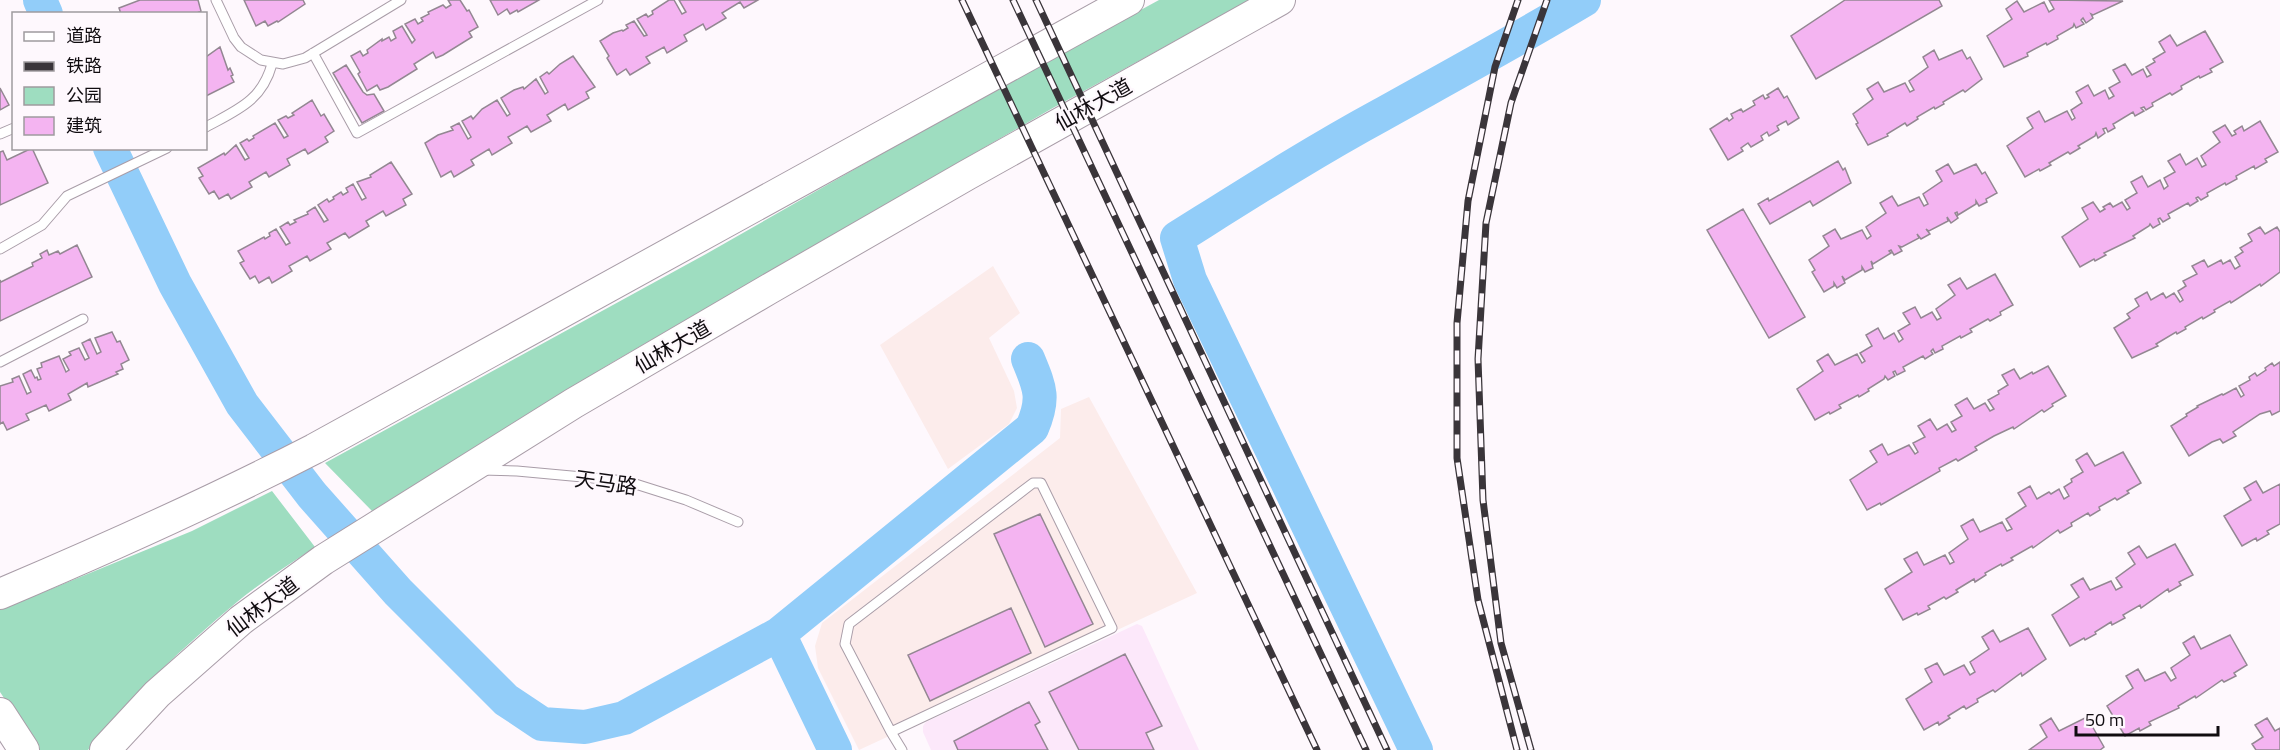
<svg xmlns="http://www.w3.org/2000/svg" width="2280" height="750" viewBox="0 0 2280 750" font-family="'Titillium Web','Noto Sans SC',sans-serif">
<rect width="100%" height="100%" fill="#fef8fd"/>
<!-- built -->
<path fill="#fce8fa" d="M1137,624L1142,626L1199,750H931L923,732V726L926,722Z"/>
<!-- industrial -->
<path fill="#fceceb" d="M993,266L1020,313L989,338L1014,391L1017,408L1009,424L948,469L880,345Z
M1089,397L1197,593L859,750L818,668L815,646L822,623L1060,438L1061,409Z"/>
<!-- green -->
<path fill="#9eddc0" d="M1159,0H1250L1051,109L608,365L372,511L325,463L706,254L983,96Z
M272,491L315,547C289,565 261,582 237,602C183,647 132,695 88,750H39L0,692V610L192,531Z"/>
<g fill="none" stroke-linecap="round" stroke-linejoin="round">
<!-- river -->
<path stroke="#92cdf9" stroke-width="34" d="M40,0L46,14
M110,148L175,284L242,404L312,495L398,592L506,700L542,724L585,727L624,718L779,634L1032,428C1045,398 1040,388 1028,359
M779,634L835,750
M1416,750L1190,280L1177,238C1244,196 1311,153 1381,115C1449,77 1517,40 1584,0"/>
</g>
<!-- building -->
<path fill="#f4b4f1" stroke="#938792" stroke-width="1.5" d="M140,0H198L201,11L195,14H121L119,8Z
M244,0H303L305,4L278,22L277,21L268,26L265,21L256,26Z
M448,0H460L467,11L469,10L478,27L469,32L472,37L443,55L436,58L433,52L414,64L417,69L388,87L380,90L377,85L367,91L358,74L360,72L351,56L360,51L363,56L368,53L367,50L382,39V41L389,37L391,41L396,38L393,31L402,26L412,43L415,40L405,24L415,19L418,24L423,21L421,18L429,14L428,12L443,5L446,8L451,5Z
M490,0H539L518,12L517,10L510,14L507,9L498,15Z
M669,0H674L682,14L686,12L679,0H758L744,8L740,2L722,13L726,18L706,30L703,24L684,35L687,41L667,53L664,47L646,57L650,63L630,75L626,69L617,75L607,58L609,56L600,41L613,33L622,30L623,31L628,28L626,25L634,21L644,36L647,35L637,19L646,14L648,17L653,14L652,11Z
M1845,0H1939L1942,6L1816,79L1791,36Z
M2049,0L2123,1L2093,15L2091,14L2093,18L2086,23L2083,18L2081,20L2084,24L2076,28L2074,24L2073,27L2057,36L2058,39L2047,45L2046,43L2027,53L2028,56L2004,67L1987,36L2012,19L2006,9L2017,1L2024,12L2044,2L2049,12L2054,9Z
M2205,31L2223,62L2210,69L2212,72L2200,78L2199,76L2181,86L2182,89L2172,95L2170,93L2152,103L2153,106L2146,110L2144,107L2141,108L2144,111L2135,116L2133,112L2115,123L2113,124L2115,128L2108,132L2106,128L2103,129L2105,133L2098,138L2096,133L2095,136L2078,146L2080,148L2070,154L2068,152L2049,163L2051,165L2040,171L2039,169L2025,177L2007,146L2033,128L2027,118L2039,111L2045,122L2067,111L2072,120L2075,118L2071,110L2082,103L2076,92L2088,85L2094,96L2105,90L2109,99L2114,96L2109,88L2120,82L2113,70L2125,64L2132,75L2143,69L2147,77L2151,75L2146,67L2155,62L2153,59L2165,52L2159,42L2170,35L2177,46Z
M220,47L228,70L230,68L233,75L231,76L234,82L206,96V57Z
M1934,50L1939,60L1962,50L1967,59L1970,57L1982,79L1965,92L1963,90L1943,102L1944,104L1935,109L1934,107L1917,117L1918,119L1907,126L1905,123L1887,134L1888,136L1868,145L1856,124L1858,123L1853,114L1873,99L1867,89L1878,82L1884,92L1905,83L1910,92L1914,90L1909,81L1928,67L1923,57Z
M573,56L595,87L586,92L589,98L568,110L565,104L547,115L551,121L531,132L527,126L508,137L512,143L492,155L489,149L471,160L474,165L454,177L451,171L441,177L425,143L438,135L453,130L451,127L459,123L468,139L471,137L462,121L471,116L473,119L482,109L497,100L507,116L510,114L501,98L514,90L523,87L524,89L536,79L545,94L548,92L540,77L547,72L549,74L560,64Z
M346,65L363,92L367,95L374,94L384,111L362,123L333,73Z
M0,88L9,105L0,110Z
M1778,88L1784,98L1787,96L1799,118L1788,125L1786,121L1777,126L1779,130L1769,136L1767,132L1761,136L1763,140L1751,147L1748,143L1741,148L1743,151L1728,160L1710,129L1727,118L1729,121L1733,118L1731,114L1741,109L1743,112L1755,105L1753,101L1763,95L1765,99L1769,97L1767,95Z
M312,100L321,116L324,114L334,131L325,137L328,142L308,154L305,149L287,159L290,165L269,177L266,172L249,182L252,187L231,199L228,194L219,199L214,191L209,194L199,178L203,176L198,168L224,153L225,155L236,145L245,160L249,158L240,143L247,139L249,141L254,138L253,136L275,123L284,138L288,136L278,120L286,116L288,118L294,115L292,113Z
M2260,121L2278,152L2265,159L2267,162L2255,169L2254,166L2236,176L2237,179L2226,185L2225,183L2207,193L2208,196L2201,200L2198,197L2196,198L2198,201L2190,206L2188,203L2170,213L2168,214L2170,218L2163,222L2160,218L2158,219L2160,224L2153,228L2150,224L2149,226L2133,236L2135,238L2104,253L2106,255L2095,261L2094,259L2080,267L2062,237L2088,219L2082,208L2093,202L2100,212L2105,209L2103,207L2110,203L2113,207L2122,202L2127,210L2130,208L2125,200L2137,193L2131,182L2142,176L2148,187L2160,180L2164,189L2168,186L2164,178L2175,172L2168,161L2180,154L2186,165L2197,158L2202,167L2206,165L2201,156L2220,142L2213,132L2225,125L2232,136L2236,134L2234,131L2242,126L2244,131Z
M32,148L48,183L0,205V152L3,151L7,160Z
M1838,161L1843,170L1845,168L1851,183L1813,206L1810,201L1770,224L1758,204L1768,198L1769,201Z
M391,162L412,194L403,199L406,205L386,216L383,211L366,221L369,226L349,238L345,233L327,243L331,249L310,261L307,256L289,266L292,271L272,283L269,277L259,283L255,276L250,279L240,263L244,261L238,251L264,237L265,239L270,236L269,233L276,229L286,245L290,243L280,227L288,222L290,225L296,222L294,220L308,214L307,212L315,207L324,222L328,220L318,205L327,199L329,202L334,199L333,197L341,192L343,195L348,192L346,188L353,184L362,200L366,198L357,182L371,177L370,175Z
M1948,164L1954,174L1976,164L1982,174L1985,172L1997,193L1986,199L1987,202L1979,206L1976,201V204L1958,215L1957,212L1955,213L1958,218L1951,223L1947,217L1948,221L1929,231L1926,229L1930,234L1921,239L1917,234L1919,238L1902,247L1899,246L1902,251L1894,255L1891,250L1889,251L1891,253L1873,264L1871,261L1873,268L1865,272L1862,267V270L1845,280L1842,276L1845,283L1837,288L1834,283V286L1824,292L1812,272L1815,270L1809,260L1829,246L1823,236L1835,229L1841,239L1862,230L1867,239L1871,236L1866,227L1886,213L1880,203L1892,196L1898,206L1919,197L1924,206L1928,204L1923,194L1942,181L1936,171Z
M1743,209L1805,317L1769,338L1707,230Z
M2260,227L2265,234L2277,227L2280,232V272L2261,286L2260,284L2231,303L2230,301L2214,310L2215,312L2203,319L2202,317L2185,327L2186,329L2177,334L2176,332L2156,344L2158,346L2132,358L2114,328L2130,318L2127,314L2139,306L2135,299L2147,292L2151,300L2163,293L2166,298L2174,293L2180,302L2183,300L2178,291L2186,286L2183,281L2197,274L2192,266L2204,260L2208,267L2221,260L2223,264L2230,260L2235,269L2240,266L2235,257L2243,252L2240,248L2252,241L2248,234Z
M77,245L92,277L0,321V280L1,282L33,266L32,263L42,258L40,254L47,250L49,255L58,251L60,254Z
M1995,274L2013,305L2000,312L2001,315L1990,321L1988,319L1970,329L1972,332L1961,338L1960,336L1942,346L1943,349L1935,353L1933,349L1931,351L1933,354L1925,359L1923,356L1905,366L1903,367L1905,371L1897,375L1895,371L1893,372L1895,376L1888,380L1885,376L1884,379L1868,389L1869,391L1859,397L1858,395L1839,405L1841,408L1830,414L1829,412L1815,420L1797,389L1823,371L1817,361L1828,354L1835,365L1857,354L1862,363L1865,361L1860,353L1872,346L1866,335L1878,328L1884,339L1894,333L1899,342L1903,339L1898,331L1910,324L1903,313L1915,307L1921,318L1932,312L1937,320L1941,318L1936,309L1955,295L1948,285L1960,278L1967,289Z
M112,332L117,342L120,341L129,360L121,364L123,369L116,372L118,374L88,387L87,383L68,394L71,400L49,411L46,405L26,414L29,420L7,430L3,422L0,424V386L13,382L12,379L19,376L27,394L31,392L23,374L31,370L35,378L37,377L38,380L41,379L37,369L42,367L41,363L59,356L66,372L69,370L63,359L71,355L69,352L79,348L85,360L89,358L82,343L90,339L97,354L101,352L95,338Z
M2280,362V411L2272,415L2270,411L2260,414L2233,432L2236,436L2223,443L2220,439L2212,442L2189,456L2171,426L2187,416L2186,414L2198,407L2197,406L2222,394L2223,395L2236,388L2241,397L2244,395L2239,386L2250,380L2249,377L2255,373L2257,376L2266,370L2265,368L2272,363L2274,366Z
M2048,366L2066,396L2052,404L2053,406L2044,412L2042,410L2014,429L2013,427L1994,436L1975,447L1977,450L1958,461L1956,459L1939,468L1940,471L1881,505L1880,503L1867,510L1850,480L1877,462L1870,451L1882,444L1888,455L1909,445L1915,454L1918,452L1913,443L1925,437L1918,426L1930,419L1937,430L1947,424L1952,432L1956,430L1951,422L1962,416L1955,405L1967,398L1974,409L1985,403L1990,411L1994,409L1988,400L1999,394L1998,391L2008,385L2002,375L2014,369L2020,379L2032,372L2033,374Z
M2123,452L2141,483L2127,491L2129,493L2117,500L2115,498L2099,507L2100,510L2090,516L2088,513L2071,523L2072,526L2060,533L2058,530L2033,548L2032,546L2011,558L2013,560L2002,566L2001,564L1985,573L1986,575L1975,582L1974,579L1956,590L1958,592L1946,599L1944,597L1928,606L1930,609L1918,615L1917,613L1903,620L1885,589L1912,572L1904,559L1917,552L1924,565L1945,555L1950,564L1954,562L1949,553L1968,539L1961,526L1973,519L1980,532L2002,522L2007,531L2012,529L2006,519L2026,506L2018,493L2030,486L2037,499L2049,492L2051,494L2059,489L2064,499L2069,496L2064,487L2072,482L2071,479L2083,472L2076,460L2087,453L2095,466Z
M2256,481L2263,493L2280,484V524L2267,531L2269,534L2257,541L2256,538L2242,546L2224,516L2251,500L2244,488Z
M1040,514L1093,624L1045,647L994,534Z
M2175,544L2193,575L2179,582L2181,585L2169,592L2168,589L2141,608L2140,605L2123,615L2125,618L2112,625L2111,622L2095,632L2096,634L2085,640L2084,638L2070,646L2052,615L2079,597L2071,585L2083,578L2090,590L2111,581L2116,590L2122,587L2116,578L2135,564L2128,553L2139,546L2147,558Z
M1011,608L1031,653L930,701L908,655Z
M2028,628L2046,659L2022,676L2021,673L1995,692L1993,690L1977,699L1978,702L1966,709L1964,706L1948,716L1950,718L1939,725L1938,722L1924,730L1906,699L1932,682L1925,669L1937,663L1944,675L1964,665L1970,675L1975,672L1970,662L1989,649L1982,637L1993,630L2000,642Z
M2230,635L2247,665L2234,673L2236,676L2224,682L2222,680L2196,698L2195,696L2178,706L2179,708L2149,722L2151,725L2140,731L2139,728L2125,736L2107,706L2133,688L2126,676L2138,669L2145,681L2165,672L2171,681L2176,678L2171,668L2190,655L2183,643L2194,636L2201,649Z
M1125,654L1162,726L1146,733L1154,750H1079L1049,692Z
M1029,702L1040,722L1035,725L1048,750H958L954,741Z
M2087,717L2104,747L2100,750H2029L2047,737L2040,725L2051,718L2059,731Z
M2267,718L2275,731L2280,728V750H2256L2252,744L2263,737L2255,725Z"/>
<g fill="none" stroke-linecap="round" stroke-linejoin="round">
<!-- service casing -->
<g stroke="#a99da8" stroke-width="11">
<path id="service" d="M216,0L234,38L241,47L261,60L283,64L305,58L401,0
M313,53L357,133L598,0
M206,127C237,110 262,101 272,64
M0,134L14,128
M0,249L42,225L67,196L167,148
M0,362L83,319
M482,470L517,471L626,481L686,500L738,522
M1033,483H1041L1112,628L891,732L845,644L849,624Z
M891,732L902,750"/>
</g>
<!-- primary casing -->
<g stroke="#a99da8" stroke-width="32">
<path id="primary" d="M0,594C106,549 211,502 314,449L1129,0
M0,713L24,750
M105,750L157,694L241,620L323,560L574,403L769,289L967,175L1280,0"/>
</g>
<!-- service -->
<use href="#service" stroke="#fff" stroke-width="9"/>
<!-- primary -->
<use href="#primary" stroke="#fff" stroke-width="30"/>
<!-- rail casing -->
<g stroke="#3a353a" stroke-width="7">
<path id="rail" d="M962,0L1317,750
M1013,0L1366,750
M1036,0L1387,750
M1517,750L1478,600L1457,458V323L1468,201L1495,67L1518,0
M1531,750L1501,643L1483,500L1478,359L1486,223L1511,103L1547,0"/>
</g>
<!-- rail -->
<use href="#rail" stroke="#fef8fd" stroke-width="4.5" stroke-dasharray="14" stroke-linecap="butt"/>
</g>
<g text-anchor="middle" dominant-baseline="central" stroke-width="4.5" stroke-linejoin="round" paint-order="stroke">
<!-- street labels -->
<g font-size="21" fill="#100c10" stroke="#fef8fd">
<text transform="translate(1093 104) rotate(-29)">仙林大道</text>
<text transform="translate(672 346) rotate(-30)">仙林大道</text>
<text transform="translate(606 482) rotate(8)">天马路</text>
<text transform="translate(262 606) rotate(-37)">仙林大道</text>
</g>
</g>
<!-- legend -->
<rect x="12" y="12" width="195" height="138" fill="#fef8fd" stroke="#9f9a9e" stroke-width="1.5"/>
<rect x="24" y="32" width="30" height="9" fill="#ffffff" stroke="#9f9a9e" stroke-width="1.5"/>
<text x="66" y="42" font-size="18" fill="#100c10">道路</text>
<rect x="24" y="62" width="30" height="9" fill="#3a353a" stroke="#9f9a9e" stroke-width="1.5"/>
<text x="66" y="72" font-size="18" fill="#100c10">铁路</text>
<rect x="24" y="87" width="30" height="18" fill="#9eddc0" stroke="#9f9a9e" stroke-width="1.5"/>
<text x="66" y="102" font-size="18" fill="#100c10">公园</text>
<rect x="24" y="117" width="30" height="18" fill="#f4b4f1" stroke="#9f9a9e" stroke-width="1.5"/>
<text x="66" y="132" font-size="18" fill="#100c10">建筑</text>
<!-- scale -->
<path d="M2076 726v9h142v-9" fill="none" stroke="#100c10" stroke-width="3"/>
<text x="2085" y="726" font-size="18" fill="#100c10" stroke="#fef8fd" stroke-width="4.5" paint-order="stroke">50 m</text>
</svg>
